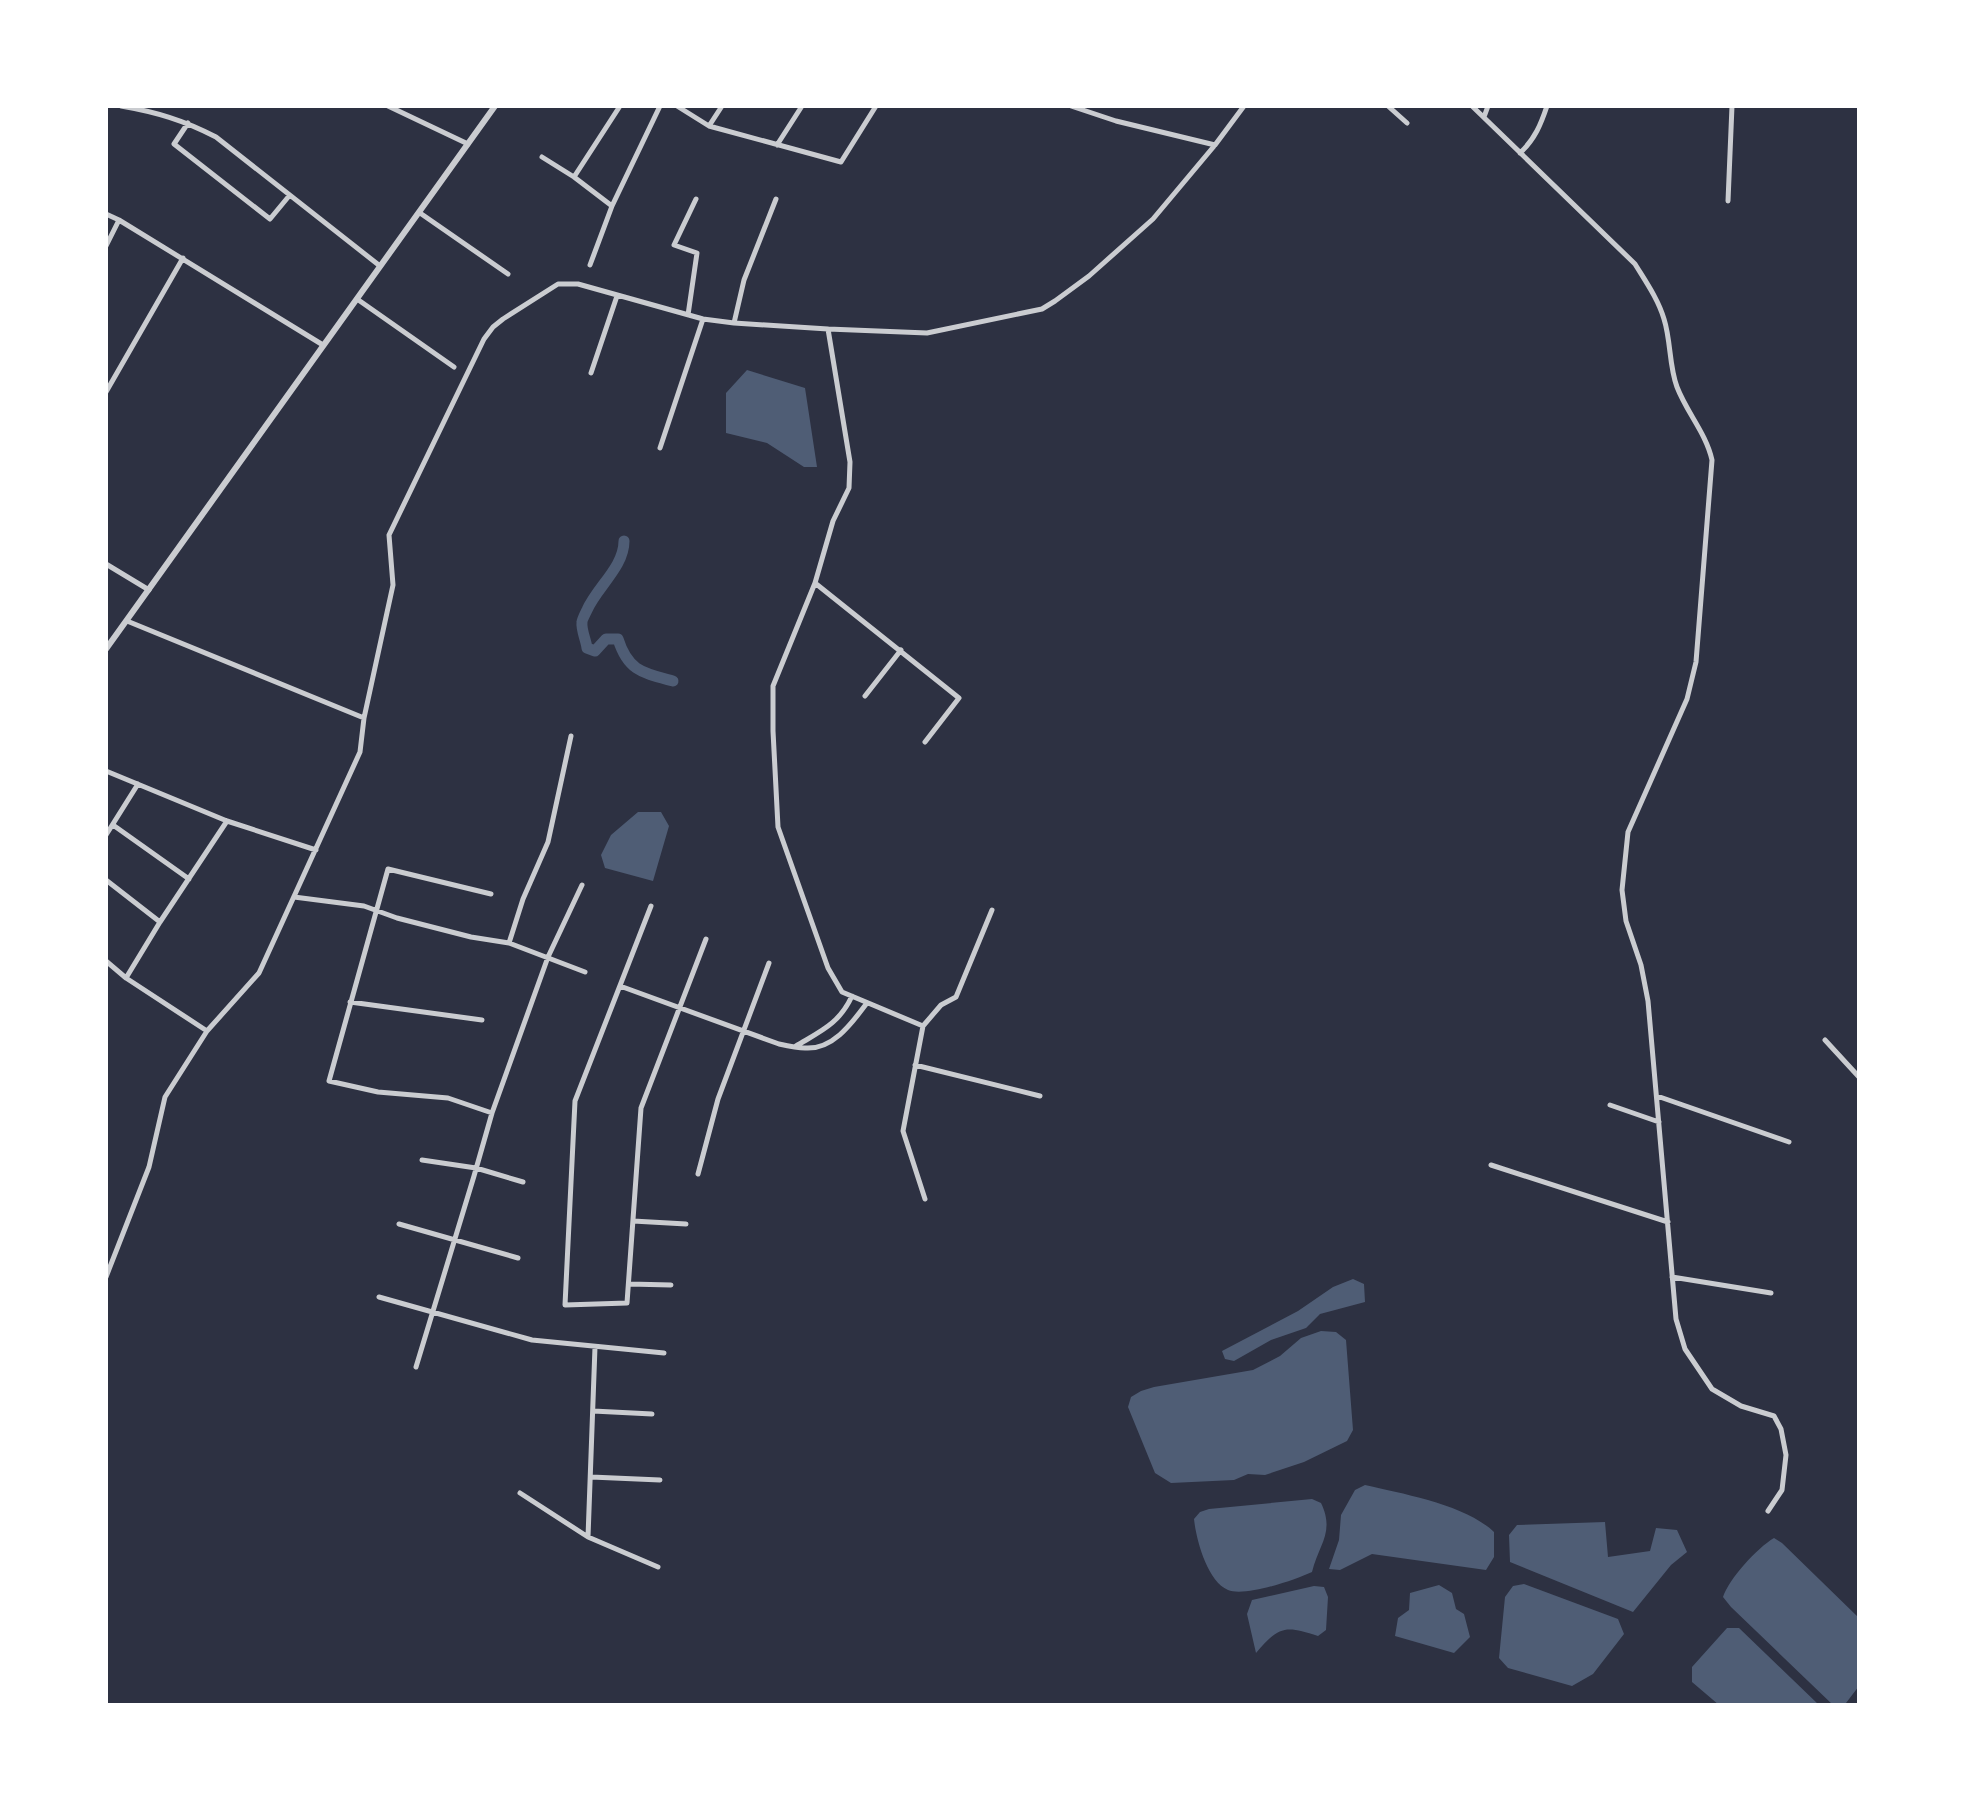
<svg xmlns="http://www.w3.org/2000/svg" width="1965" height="1811" viewBox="0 0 1965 1811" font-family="Cabin,sans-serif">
<rect width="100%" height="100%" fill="#2d3142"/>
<!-- water -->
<path fill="#4f5d75" d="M747,370L805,388L817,467H804L767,443L726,433V393Z
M638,812H661L669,826L653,881L605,868L601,855L611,835Z
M1353,1279L1364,1284L1365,1302L1320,1314L1306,1328L1271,1340L1234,1361L1225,1359L1222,1351L1298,1311L1333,1287Z
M1321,1331L1336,1332L1346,1340L1353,1430L1347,1441L1304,1462L1265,1475L1248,1474L1234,1480L1171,1483L1155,1473L1128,1407L1131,1397L1141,1391L1154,1387L1253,1370L1280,1356L1301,1338Z
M1365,1485C1404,1494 1466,1505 1494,1532V1557L1486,1570L1372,1554L1340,1570L1329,1569L1339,1540L1341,1515L1355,1490Z
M1312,1499L1321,1503C1335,1532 1319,1544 1312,1572C1295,1580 1245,1597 1228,1590C1207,1581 1196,1539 1194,1519L1200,1512L1209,1509Z
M1605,1522L1608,1557L1650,1551L1656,1528L1677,1530L1687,1552L1671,1565L1633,1612L1510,1562L1509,1535L1517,1525Z
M1774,1538L1782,1543L1859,1618V1686L1846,1703L1833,1705L1731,1607L1723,1597C1729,1579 1757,1548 1774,1538Z
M1524,1584L1618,1619L1624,1634L1593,1674L1572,1686L1508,1668L1499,1658L1505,1597L1513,1586Z
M1439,1585L1452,1593L1456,1609L1464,1614L1470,1637L1454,1653L1395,1636L1398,1618L1409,1610L1410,1593Z
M1314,1586L1324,1587L1328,1597L1326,1630L1318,1636C1285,1625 1279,1626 1256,1653L1247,1614L1252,1600Z
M1727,1628H1739L1819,1705H1719L1692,1682V1667Z"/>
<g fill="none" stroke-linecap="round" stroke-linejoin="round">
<!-- canal -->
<path stroke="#4f5d75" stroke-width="11" d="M624,541C624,567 597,587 587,610C586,612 582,620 582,622C581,630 586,640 587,648L595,651L606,639H618C628,671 643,673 673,681"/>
<!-- minor -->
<path stroke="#caccd0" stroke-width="5" d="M121,106C156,112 183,120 216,137L380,266
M388,106L468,144
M677,106L709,126L841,162L876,106
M1071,106L1116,121L1215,145
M1388,106L1407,123
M1472,106L1635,264C1646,282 1658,299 1664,319C1671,341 1669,366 1677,387C1687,413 1706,433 1712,460L1696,662L1687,699L1628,832L1622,890L1626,921L1641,965L1648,1001L1676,1319L1685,1349L1712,1389L1741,1406L1774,1416L1781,1429L1786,1455L1782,1490L1768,1511
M1484,117L1488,106
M188,123L174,144L270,219L289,196
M709,126L722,106
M777,145L802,106
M1520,153C1535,139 1541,124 1547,106
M542,157L574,177L612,206
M574,177L620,106
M1728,201L1732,106
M420,213L508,274
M106,214L119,220
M106,246L119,220L323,345
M590,265L612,206L660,106
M357,299L454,367
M688,315L697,253L674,245L696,199
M734,323L744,280L776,199
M828,329L850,462L849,488L833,521L815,583L773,686V731L778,827L828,968L842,992L923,1026
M591,373L617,296
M106,392L183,258
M660,448L703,319
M106,564L149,590
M815,583L959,698L925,742
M127,621L364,718
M865,696L901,650
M106,771L227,821L316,850
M113,825L189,879
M106,835L138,784
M106,880L160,922
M491,894L388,869L329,1081L378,1092L448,1098L492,1113
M294,897L364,906L397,918L471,937L509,943L585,972
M651,906L575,1101L565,1305L627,1303L641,1108L706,939
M509,943L523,899L548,842L571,736
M106,961L126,978L207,1031
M126,978L160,922L227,821
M620,986L779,1044C788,1046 797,1048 805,1048C833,1050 852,1023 867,1003
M350,1002L482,1020
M923,1026L903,1131L925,1199
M923,1026L941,1005L956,997L992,910
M1825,1040L1859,1077
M796,1046C821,1031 839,1024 852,996
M915,1065L1040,1096
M1657,1096L1789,1142
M1610,1105L1659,1122
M422,1160L476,1168L523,1182
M1491,1165L1668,1222
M698,1174L718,1099L769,963
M633,1221L686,1224
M399,1224L518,1258
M106,1277L149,1167L165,1097L207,1031L259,973L360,752L364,718L393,585L389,535L484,339L493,327L503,319L558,284H578L703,319L734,323L828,329L927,333L1042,309L1055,301L1089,276L1153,219L1215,145L1244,106
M1672,1277L1771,1293
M629,1284L671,1285
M379,1297L532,1340L664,1353
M416,1367L474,1176L492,1113L548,957L582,885
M593,1411L652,1414
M591,1477L660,1480
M520,1493L588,1537L658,1567
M588,1537L595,1347"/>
<!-- tertiary -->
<path stroke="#caccd0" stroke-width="6" d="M106,649L495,106"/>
</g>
<!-- border -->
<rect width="1965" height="1811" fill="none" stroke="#ffffff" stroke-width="216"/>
</svg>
